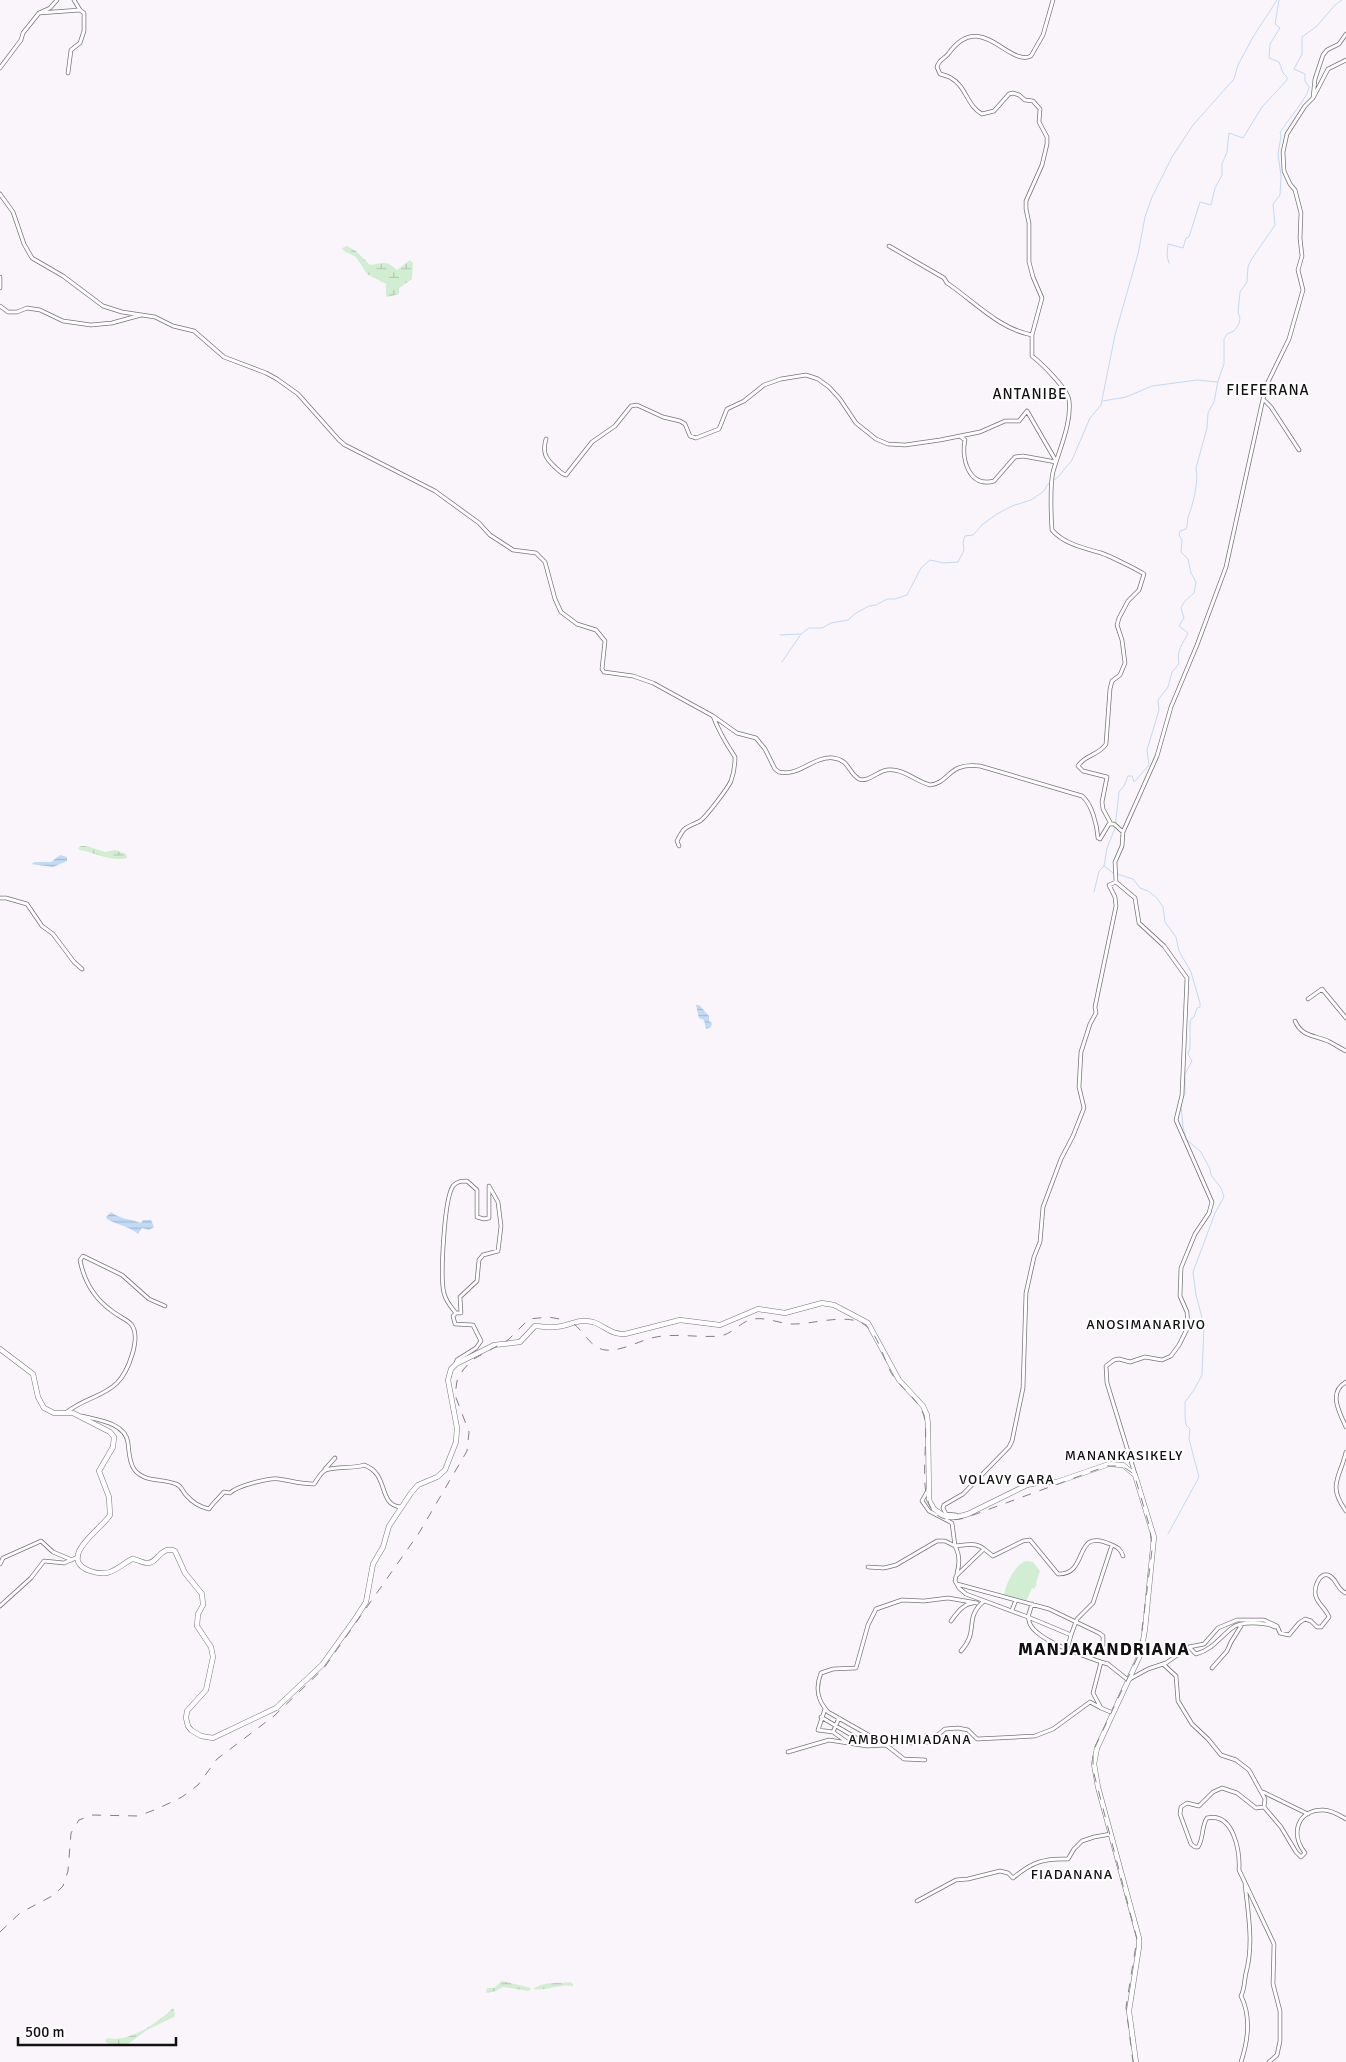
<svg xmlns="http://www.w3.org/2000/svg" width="1346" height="2062" viewBox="0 0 1346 2062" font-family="Signika,sans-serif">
<defs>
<pattern id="wetland-marsh" width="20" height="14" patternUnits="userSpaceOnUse" patternTransform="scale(1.25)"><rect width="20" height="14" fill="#d2eed2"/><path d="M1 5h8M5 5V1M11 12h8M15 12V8" fill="none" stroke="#b3cbb3"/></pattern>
<pattern id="water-rules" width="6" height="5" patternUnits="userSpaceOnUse" patternTransform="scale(1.25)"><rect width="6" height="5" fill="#c1daf6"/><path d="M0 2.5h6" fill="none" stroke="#a5bad2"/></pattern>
</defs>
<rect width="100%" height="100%" fill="#f9f5fa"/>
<!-- green -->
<path fill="#d2eed2" d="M1026,1561L1033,1562L1040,1571L1036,1583L1037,1584L1034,1589L1032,1588L1026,1602L1004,1596C1005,1585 1015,1564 1026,1561Z"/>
<!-- wetland -->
<path fill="url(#wetland-marsh)" d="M347,246L356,251L370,265C384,263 386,260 397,270L410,260L413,263L412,279L399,288V294L388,297L386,296V284L367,274L356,257L344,251L342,248Z
M81,846H87L105,852L115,850L126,854L127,858C111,862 96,853 80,850L78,848Z
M502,1981L531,1988L529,1991L503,1987L496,1991L486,1993L487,1988H494Z
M570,1982L573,1984V1986C560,1983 543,1992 533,1989C544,1981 557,1984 570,1982Z
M173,2008L175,2014L174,2017L147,2030L128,2044L109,2045L105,2041L107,2038C128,2043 158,2023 173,2008Z"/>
<!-- water -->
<path fill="url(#water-rules)" d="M60,855L67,857V861L53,867L31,864L35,862H51Z
M696,1005H699L709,1016V1021L712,1023L711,1027L706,1029L704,1020L699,1018Z
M111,1212C119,1219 131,1219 141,1223L143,1220H151L154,1227L149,1230L142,1228L138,1234C129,1226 117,1225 107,1219L106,1217Z"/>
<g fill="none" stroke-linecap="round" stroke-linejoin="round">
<!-- stream -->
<path stroke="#c1daf6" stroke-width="1" d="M1169,263L1167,256L1168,244L1183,248L1186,238L1189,237L1200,202L1211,205L1215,188L1222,175V164L1227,152L1229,133L1243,138L1262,107L1287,80V77L1283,73L1279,62L1269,58L1270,44L1280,28L1275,24L1279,0
M1103,401L1126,397L1152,386L1197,380L1217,382
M780,635L800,634
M782,662L801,634L809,628H822L831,623L848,620L856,613L869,606L876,605L887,599H895L907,595L921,568L930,560L944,563L958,562L964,550L963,542L965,536L973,535L983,524L997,514L1012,506L1031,500L1044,491L1047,485L1058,477L1072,460L1090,418L1101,405L1115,335L1138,254L1145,217L1152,197L1172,157L1193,125L1234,79L1238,65L1253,37L1277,0
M1113,873L1104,866L1107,848L1115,828L1119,792L1124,786L1128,776H1132L1134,782L1149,765L1147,750L1159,710L1158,700L1168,687L1172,672L1179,664C1176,650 1183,644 1188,633L1179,626L1184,618L1181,608L1184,602L1194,593L1196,582L1191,573L1188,559L1181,552L1182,540L1179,535L1180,531L1186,529C1188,525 1187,522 1188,517C1193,505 1199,481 1196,468L1207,428L1208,413L1214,402L1218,381L1224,364V339L1227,334L1234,331L1239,324L1240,318L1238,312L1240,292L1247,282L1248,267L1251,260L1275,225L1273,204L1280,195L1281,176L1278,154L1281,136L1280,133C1287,120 1308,98 1309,87L1305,81V74L1294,69L1302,54V37L1317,26L1335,5L1342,0
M1117,874L1133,879L1140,888L1148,891L1157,898L1163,907L1165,922L1176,937L1179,951L1191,972L1200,1003V1007L1197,1008L1194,1017L1191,1019L1190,1023V1048L1188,1054L1192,1061L1185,1074V1094L1182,1100
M1094,892L1099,871L1104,866
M1168,1534L1199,1477L1189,1439L1190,1429L1186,1425L1185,1417V1402L1194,1390L1202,1375L1204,1325L1196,1295L1193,1272L1215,1213L1224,1197L1221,1188L1211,1175L1210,1169L1201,1152L1186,1139L1183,1127L1181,1104"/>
<!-- minor casing -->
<g stroke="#787579" stroke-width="4.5">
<path id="minor" d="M74,0L80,10
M1053,0L1043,35L1031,56C1008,67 981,9 949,53C945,59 939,59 937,67L940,74C944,75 948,76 951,78C966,86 967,106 982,114L994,111L1009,94L1013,93L1019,95L1025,100L1033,101L1040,109L1039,122L1047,137V144L1042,165L1026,201V209L1029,223V262L1033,277L1042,298L1032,335V356C1041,363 1067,388 1069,400C1072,423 1059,450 1053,472C1050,484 1051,517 1052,530C1064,544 1084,548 1101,553C1108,555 1138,570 1144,574L1139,590L1128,601L1119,618L1117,625L1122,640L1125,663L1120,675L1112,681L1110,689L1106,744C1100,755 1084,755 1078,766L1083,771L1107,777L1102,802L1103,809L1111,824
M39,13L80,10L84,13V31L80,43L71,50L68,73
M0,68L21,40L23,33L39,13L50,8L57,0
M1313,98L1328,69L1346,60
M0,194L13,212L24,244L32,258L63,276L103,306L122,312L155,317L173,326L194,331L224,357L266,373L277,379L298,394L339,440L345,445L435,491L479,523L490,535L513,550L536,553L545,562L555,599L561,612L577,624L596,630L605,641L602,669L604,672L633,676L653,683L713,716L737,733L756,738L765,749L775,769L779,772C799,777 813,756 833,758C850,760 848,773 859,779C867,783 878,771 887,770C903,768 915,781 930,785C950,783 947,762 980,766L1082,796C1092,804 1097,825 1098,838L1100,839L1109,824H1114L1123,832
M889,246L944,278L947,283C974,301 999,329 1032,335
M0,277V288
M0,306L8,312H17L27,308L40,310L63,321L91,325L112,323L141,315
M1263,399L1271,407L1299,450
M961,437L965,440C961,459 969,488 994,481L1015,457L1023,456L1056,462
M546,439C542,453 546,459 556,468C560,471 561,474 566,475L592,442L615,426L631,406L637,405L663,417L680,421L685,424L690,436L696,438L719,429L727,409L744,401L764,385L781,379L806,375L818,379L829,387L840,399L856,423L876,439L888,444L905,445L940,440L980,432L1005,421H1019L1027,411L1056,461
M679,846L677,841C686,824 685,829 700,821C706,817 728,788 731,781C734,773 735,766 735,757C727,745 719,732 713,716
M0,898H6L27,904L42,926L53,934L74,962L82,969
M1308,999L1322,989L1346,1018
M1295,1021C1302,1037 1314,1035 1328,1041C1334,1044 1340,1048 1346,1051
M456,1313C451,1307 446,1302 444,1293C440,1278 444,1199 453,1186C457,1181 462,1181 467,1181L477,1190V1217L484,1219L489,1218V1187
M456,1363L457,1360L476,1348L481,1341L473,1325L455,1324L453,1316L456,1313H461L460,1297L477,1281L479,1260L483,1255L498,1251L501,1226L498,1202L489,1186
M1346,1382C1328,1392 1339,1412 1346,1427
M67,1412C84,1398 103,1397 117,1383C128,1372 142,1337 131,1324C126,1319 118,1316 112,1311C95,1299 84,1281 80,1260L83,1256L122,1275L149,1299L165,1306
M82,1416C98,1420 126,1423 128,1443C129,1451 129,1462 134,1469C144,1483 162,1478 176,1484C182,1486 182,1491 186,1495C192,1502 200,1507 209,1509C214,1502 219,1498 224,1492L230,1493C237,1486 270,1477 279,1479C293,1481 299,1484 314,1484C317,1480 320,1474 324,1471C331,1466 354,1469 364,1465C390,1474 377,1505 401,1507
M1346,1452C1340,1478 1327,1485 1346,1511
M325,1469L335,1458
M1135,1474L1107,1383L1106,1366L1114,1360L1119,1359L1130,1362L1145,1357L1162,1360L1171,1356L1179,1345L1188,1327L1187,1312L1180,1296L1181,1268L1195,1234L1209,1213L1212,1202L1176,1120L1182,1095L1187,978L1164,946L1139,923L1135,898L1116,882L1115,862L1122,846L1123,832L1157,756L1171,707L1197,645L1226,567L1263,399L1268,382L1289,339L1303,290L1298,270L1302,256L1300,238L1301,213L1295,190L1290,184L1284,171L1283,152L1287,134L1305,106L1313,98L1315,79L1323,55L1327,50L1339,44L1346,34
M928,1490L922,1501L929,1511L952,1523L955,1546C965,1545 976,1542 984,1549L956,1576L955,1581L959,1588L966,1594L1028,1617C1029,1619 1029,1622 1030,1624C1038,1641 1084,1656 1101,1662L1093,1693L1101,1708L1113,1713
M957,1517L956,1515L946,1514L943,1508L944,1505L963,1494L1009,1447L1012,1441L1023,1388L1026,1293L1034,1257L1040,1242L1043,1207L1061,1159L1073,1136L1084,1108L1079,1087L1081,1052L1090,1024L1096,1013L1095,1007L1116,906L1115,897L1109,885L1116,882
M984,1549L993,1556L1023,1541L1030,1540L1058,1574C1090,1575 1072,1527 1110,1544C1117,1547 1121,1549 1123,1556
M0,1564L3,1558L41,1541L53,1552L72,1560
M868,1567L884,1568L896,1565L937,1541H945L955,1546C960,1555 960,1563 957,1573
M957,1584L1049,1609L1099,1633L1103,1636V1645L1090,1658
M977,1603L948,1598L924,1601L902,1600L876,1609L868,1625L856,1668L833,1669L821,1673C815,1688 817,1700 828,1712L886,1745L898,1742L913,1743L929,1742L945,1729L958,1728L968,1730L977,1739L1035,1736L1053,1729L1090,1702L1101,1708
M1032,1604L1028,1617L1071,1635L1067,1650
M0,1606L31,1578L44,1561L64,1563L78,1557
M1012,1610L1016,1600
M951,1621C957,1613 963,1604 973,1603
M1071,1635L1077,1619L1093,1603L1112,1545
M1189,1647L1196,1654C1212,1650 1219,1638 1232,1628C1240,1621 1265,1622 1275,1627
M961,1651C980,1630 963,1619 984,1601
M1101,1662L1108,1664L1128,1680L1148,1669L1166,1663L1189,1647L1204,1644L1218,1628L1237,1620H1264L1277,1626L1280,1633L1289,1635L1299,1623L1305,1619L1311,1621L1317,1627H1321L1329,1617C1326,1609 1319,1605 1316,1597C1313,1589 1319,1570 1330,1576C1338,1581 1337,1590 1346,1593
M1163,1664L1176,1676L1178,1701L1192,1724L1208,1739L1221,1755L1236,1760L1249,1770L1265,1799L1264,1807L1256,1808L1237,1793L1222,1788L1213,1792L1199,1806L1187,1803L1181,1807L1180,1814L1191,1844L1195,1847H1198C1204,1838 1201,1827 1207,1818C1234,1812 1240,1852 1239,1870L1274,1944L1273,1984L1280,2011V2041L1277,2055L1269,2062
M1212,1668L1227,1651L1231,1642L1241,1626
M825,1709L818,1730L833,1732L847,1742
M821,1717L863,1742L872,1743
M833,1732L839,1718
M788,1752L829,1740L867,1746L886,1745L904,1759L925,1760
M1263,1792L1308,1814
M1264,1807L1281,1827L1296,1852L1301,1857L1305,1853C1290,1834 1297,1810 1323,1810C1332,1810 1339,1815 1346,1819
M917,1901L956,1880L968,1879L1000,1871L1008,1873L1013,1878C1032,1862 1044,1858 1068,1859L1074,1849L1082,1841L1094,1837L1111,1834
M1241,2062C1248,2041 1251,2016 1241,1996C1245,1988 1244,1981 1246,1973C1254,1943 1248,1914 1245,1883"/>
</g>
<!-- major casing -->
<g stroke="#787579" stroke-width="5.5">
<path id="major" d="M0,1349L33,1374L38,1397L44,1408L54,1413H73L110,1432L114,1437L113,1447L99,1471L109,1497L110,1515C104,1527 55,1558 90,1571C110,1578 116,1568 132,1559C137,1559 142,1563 147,1563C158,1564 160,1545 175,1551L185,1573L202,1594L203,1605L198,1614L197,1626L211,1647L213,1657L206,1690L187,1711L186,1718L188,1726L191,1730L201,1736L213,1738L276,1708L322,1665L355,1619L366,1602L373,1564L383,1547L389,1526L411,1493L418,1485L437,1477L445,1470L456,1442L457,1428L448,1380L451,1369L456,1364L494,1345L520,1342L535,1326C542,1326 548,1328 554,1327C569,1327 576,1318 593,1322C605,1326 611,1335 625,1334L680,1320L720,1325L758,1309L785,1313L822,1303L834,1305L868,1323L899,1380L923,1406L927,1415L928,1425L929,1500L934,1509L946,1517H957L968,1514L1027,1485L1041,1482H1057L1109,1464L1123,1465L1135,1475L1154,1537L1145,1629L1141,1653L1097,1748L1094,1764L1098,1787L1139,1938V1947L1129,2011L1136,2062"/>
</g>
<!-- minor -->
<use href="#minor" stroke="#fff" stroke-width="3"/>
<!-- major -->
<use href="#major" stroke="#fff" stroke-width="4.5"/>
<!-- rail -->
<path stroke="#838184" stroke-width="1" stroke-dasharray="9 9" stroke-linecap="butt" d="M574,1324C584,1332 591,1348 605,1350C621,1352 640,1340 656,1337C678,1333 699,1338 720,1336C733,1334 741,1321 753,1319C766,1317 778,1323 791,1324C812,1325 847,1312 865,1325C879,1335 883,1359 892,1374C901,1389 919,1399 924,1416C932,1447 905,1533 965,1518L1107,1466H1122L1131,1472L1135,1477L1150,1528L1152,1550L1139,1654L1096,1745L1093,1754V1770L1137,1939L1126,2007L1133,2062
M0,1932L20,1913L54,1895L63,1886L68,1871L71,1833L79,1820L92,1815L138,1816L157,1809L182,1797L198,1785L217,1759L274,1716L324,1668L419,1533L467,1451L469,1432L455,1395L457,1381L463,1370L472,1360L508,1340L529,1319L548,1317L566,1320"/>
</g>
<g text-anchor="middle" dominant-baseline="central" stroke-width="4" stroke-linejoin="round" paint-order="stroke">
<!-- neighbourhood labels -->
<g font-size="14" letter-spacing="1" fill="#121112" stroke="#fff">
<text x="1146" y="1324">ANOSIMANARIVO</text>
<text x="1124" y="1455">MANANKASIKELY</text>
<text x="1007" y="1479">VOLAVY GARA</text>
<text x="910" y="1739">AMBOHIMIADANA</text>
<text x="1072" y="1874">FIADANANA</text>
</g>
<!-- quarter labels -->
<g font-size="15" letter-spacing="1" fill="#121112" stroke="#fff">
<text x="1268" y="390">FIEFERANA</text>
<text x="1030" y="394">ANTANIBE</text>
</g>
<!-- district labels -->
<g font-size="18" font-weight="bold" letter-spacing="1" fill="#121112" stroke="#fff">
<text x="1104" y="1649">MANJAKANDRIANA</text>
</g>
</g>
<!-- scale -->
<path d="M18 2037v8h158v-8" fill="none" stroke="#121112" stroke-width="2.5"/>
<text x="25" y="2037" font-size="15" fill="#121112" stroke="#ffffff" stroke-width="4" paint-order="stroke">500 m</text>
</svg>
